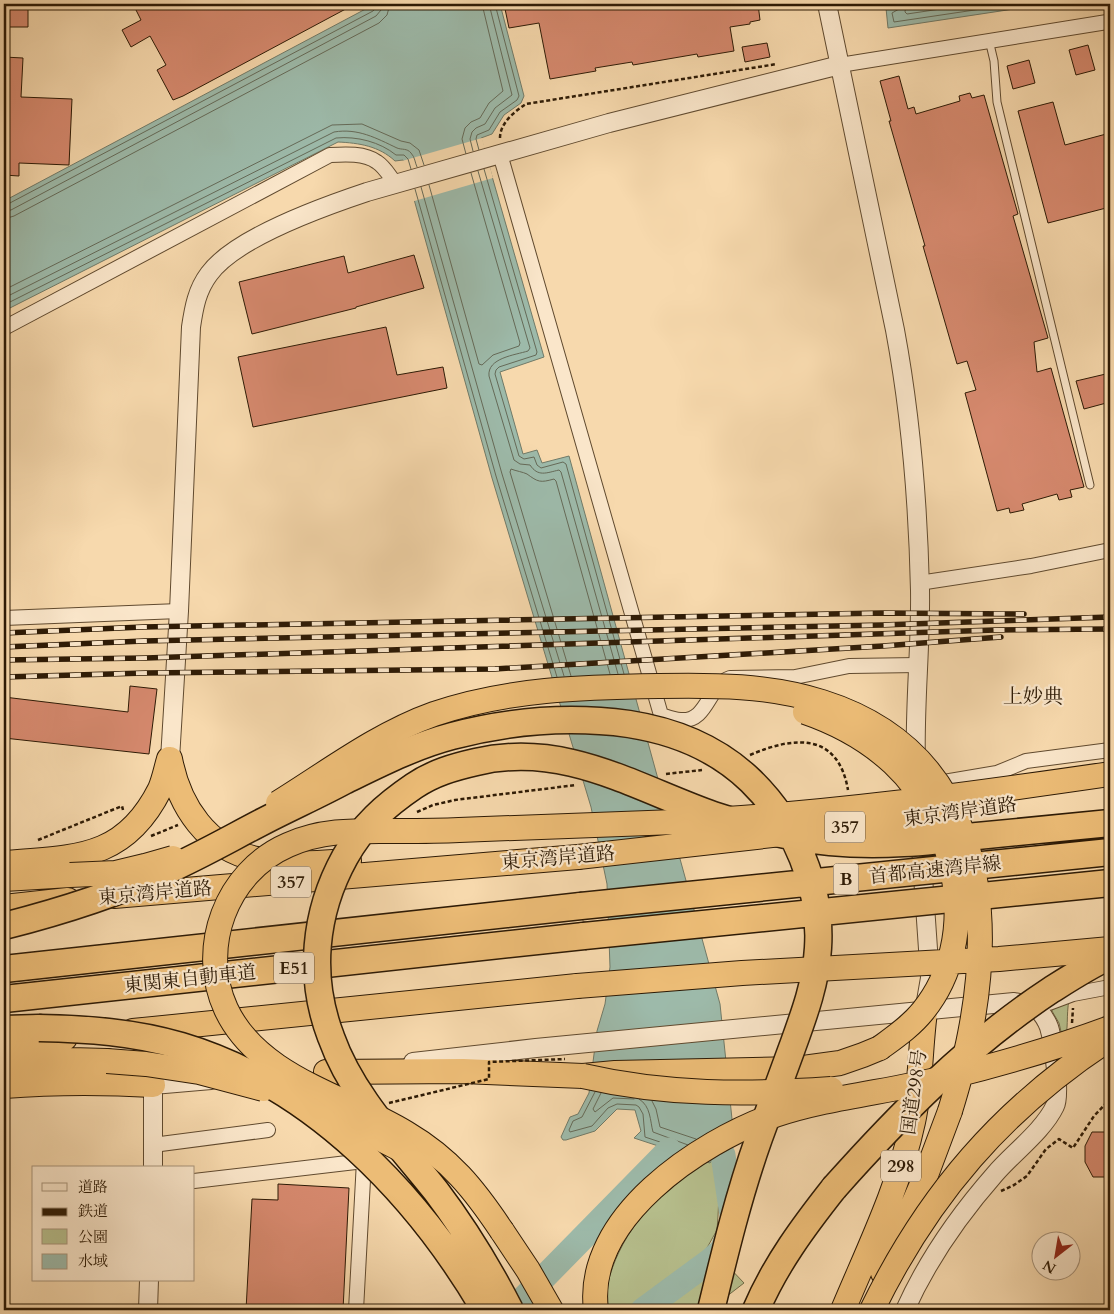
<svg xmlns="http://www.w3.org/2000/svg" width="1114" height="1314" viewBox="0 0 1114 1314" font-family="Cardo,'Noto Serif JP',serif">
<rect width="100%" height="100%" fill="#f7d9ad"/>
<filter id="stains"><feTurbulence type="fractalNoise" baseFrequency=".004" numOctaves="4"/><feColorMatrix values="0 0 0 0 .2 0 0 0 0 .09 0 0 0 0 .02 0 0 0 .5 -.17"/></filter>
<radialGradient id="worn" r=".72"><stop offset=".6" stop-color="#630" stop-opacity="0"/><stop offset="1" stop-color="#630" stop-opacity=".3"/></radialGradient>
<!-- green -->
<path fill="#b7c08e" stroke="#726d4a" d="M1069,1000C1066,1015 1069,1030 1064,1044L1059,1023L1052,1011V1008Z
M712,1160L719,1195L718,1216L717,1230L703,1255L633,1310H607C607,1301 606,1292 608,1283C618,1240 648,1203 683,1178C692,1171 701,1163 712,1160Z
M725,1263L744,1283L709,1310H659Z"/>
<!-- water -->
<path fill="#9dbaaa" stroke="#707a68" d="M375,4H500L524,96L521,103L504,115L492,134L481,138L544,357L500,372L523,454L537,450L542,463L569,456L720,1004L732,1119L731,1150L712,1160L710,1163L634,1138L641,1131L635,1110L617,1109L595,1131L566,1140H563L561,1137L570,1117L578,1114L589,1093L597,1031L605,1004L610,967L607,884L591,807L492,478L403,160L395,161C379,146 359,143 338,142L4,311V201Z
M898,4H1047L888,28L886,8L898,6Z"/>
<!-- pier -->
<path fill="#f7d9ad" d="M482,138L493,178L411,202L402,161Z"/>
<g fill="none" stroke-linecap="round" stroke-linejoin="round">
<!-- shore -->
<path stroke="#656a58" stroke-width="1" d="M900,4L899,9L892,13L894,22L1015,4
M906,4L905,12L907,14L974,4
M479,150L476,139L477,135L489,130L500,112L517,100L519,96L495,4
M473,151L470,139L472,132L476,128L485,124L495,108L512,95L489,4
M466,154L462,139L465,128L471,122L480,118L489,103L503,91L482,4
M484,169L537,352L536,355L499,367L496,370L495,374L519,456L524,459L534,457L537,465L541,468L563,462L566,464L624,674
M478,171L530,348L528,351C515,355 487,358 489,376L514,460L520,464L530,465C538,477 546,473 559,470L561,472L618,674
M429,185L479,364L482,365L493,355L519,346L520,343L471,173
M421,187L502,474L564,676
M415,189L496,476L557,677
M4,205L8,204L373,11L376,8V4
M4,211L11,210L376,16L381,10L382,4
M4,219L14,216L379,23L387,15L390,4
M4,290L332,125L362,124L401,141L410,143L419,150L424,165
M4,298L334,132C358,128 376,138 397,148C402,150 407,148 411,153C415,157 415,163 417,167
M4,305L336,138C357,136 380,142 396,155H404L408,159L411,169
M571,676L510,472L511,469C516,471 523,472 527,474C538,482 540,483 554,479L556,481L610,674
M595,1092L582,1117L573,1121L569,1130L570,1132L592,1126L608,1108L617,1104L636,1105L639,1107L643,1114L645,1137L681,1149
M601,1093L593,1109L595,1112L613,1098L634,1099
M639,1099C651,1106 650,1121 653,1132L688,1145
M652,1101L656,1109L660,1127L696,1139"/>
<!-- river -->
<path stroke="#9dbaaa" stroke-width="25" d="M512,1310L669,1150
M643,1310L711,1260L722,1250L733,1222L723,1155"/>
</g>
<!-- building -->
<path fill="#d6896e" stroke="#2d1a05" d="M4,4H28V27H4Z
M133,4H355L183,96L173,100L157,70L166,65L150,36L131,47L122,30L141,20Z
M504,4H758L760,20L750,22V24L730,27L734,51L698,57L697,54L633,65L632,62L595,68L596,71L550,79L539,23L509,28Z
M767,43L770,57L745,62L742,47Z
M1088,45L1095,70L1076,75L1069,50Z
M4,57L23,58L21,97L72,99L69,165L19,163V176L4,175Z
M1029,60L1035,83L1013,89L1007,66Z
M899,76L908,109L914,107L916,114L960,101L959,96L970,93L972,98L984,95L1018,214L1013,216L1048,338L1034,342L1037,372L1051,368L1084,487L1070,490L1072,497L1059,500L1057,494L1022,504L1024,510L1010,513L1009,508L997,511L965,393L976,390L967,361L957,364L923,246H925L889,121H891L880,81Z
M1053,102L1065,145L1110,133V207L1048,223L1018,111Z
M414,255L424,288L356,307V308L252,334L239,282L344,256L348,273Z
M386,327L397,375L443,367L447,388L253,427L238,357Z
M1110,373V402L1084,409L1076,381Z
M130,686L157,689L149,754L4,738V697L128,712Z
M1092,1132H1110V1177H1093L1085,1162V1146Z
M278,1184L349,1188L343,1310H246L252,1199L278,1200Z"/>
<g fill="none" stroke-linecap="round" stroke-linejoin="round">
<!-- service casing -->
<g stroke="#604a2f" stroke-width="9">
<path id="service" d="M989,40L994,61L997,102L1090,485"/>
</g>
<!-- minor casing -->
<g stroke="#604a2f" stroke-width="16">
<path id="minor" d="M840,65L1107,22
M500,154L661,715C667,717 674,720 681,720C708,722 708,685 730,678L795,677L849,666L918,665
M4,328L330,155C345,154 365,153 377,162C385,167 390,177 396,184
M919,583L1031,566L1110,550
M4,618L179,611
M932,784L997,773L1026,761L1110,750
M1049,1003L1073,994L1110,987
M153,1145L268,1130
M194,1181L364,1161L356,1310"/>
</g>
<!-- tertiary casing -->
<g stroke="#604a2f" stroke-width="20">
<path id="tertiary" d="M827,4L895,330C911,416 918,502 920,590C921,648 914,707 916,765
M170,759L179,611L191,327C194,307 197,290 209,274C235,238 325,206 367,192L609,123L840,65
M920,833L930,978L926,1001
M413,1062L536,1048L1014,1002C1023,1004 1032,1005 1039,1011C1043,1015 1047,1022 1049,1027C1053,1040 1061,1095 1055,1106C1043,1131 1013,1153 995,1174C959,1215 927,1261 905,1310
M153,1168V1085L211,1080
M148,1310L149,1280"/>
</g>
<!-- trunk casing -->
<g stroke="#2d1a05" stroke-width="26">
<path id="trunk" d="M170,759C179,806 207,849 257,859C287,866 319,863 349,861
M4,863C74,857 124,861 160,789C164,780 166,769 169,759
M4,879L70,875
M114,896L578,857
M4,907L68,900
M133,1031L577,986
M4,1044L65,1038
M4,1066L71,1060L107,1061
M326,1072L463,1071L583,1076L615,1073L796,1069L840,1063L863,1055L880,1048
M4,1086C54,1082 103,1082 153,1085
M502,1231L528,1270L551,1310
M883,1273L926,1175L950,1111
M843,1310C869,1248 899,1187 913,1122C921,1086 920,1048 925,1012"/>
</g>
<!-- motorway casing -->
<g stroke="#2d1a05" stroke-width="29">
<path id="motorway" d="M4,969L581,906
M4,999L584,936
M4,1029L39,1028
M756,1310C775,1265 804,1226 834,1188"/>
</g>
<!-- path -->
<path stroke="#2d1a05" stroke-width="2.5" stroke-dasharray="4 2.5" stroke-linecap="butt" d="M500,138C500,123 514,112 526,104L777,64
M750,755C794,736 838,732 848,790
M666,774L702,770
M417,812L433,805L455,800L576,785
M151,836L178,825
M38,840L122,806L123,810
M1072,1023L1073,1008
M1001,1191L1014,1185L1027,1176L1046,1149L1059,1139L1073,1148L1094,1116L1110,1099"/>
<!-- service -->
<use href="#service" stroke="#fae6ca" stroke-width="7"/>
<!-- minor -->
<use href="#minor" stroke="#fae6ca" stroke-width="14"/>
<!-- tertiary -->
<use href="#tertiary" stroke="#fae6ca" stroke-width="18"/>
<!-- trunk -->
<use href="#trunk" stroke="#ecbc76" stroke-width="24"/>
<!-- motorway -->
<use href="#motorway" stroke="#ecbc76" stroke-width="26"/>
<!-- rail casing -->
<g stroke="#2d1a05" stroke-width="5.5">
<path id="rail" d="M4,633L143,627L882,613L1024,614
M4,647L144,641L882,625L1110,617
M4,660L146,658L995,630L1110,629
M4,677L146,673L495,669L883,646L1001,637"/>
</g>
<!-- rail -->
<use href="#rail" stroke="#fae6ca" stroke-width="4" stroke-dasharray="11" stroke-linecap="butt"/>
<!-- trunk-bridge casing -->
<g stroke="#2d1a05" stroke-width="26" stroke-linecap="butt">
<path id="trunk-bridge" d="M805,712C837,723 867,739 893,763C958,824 982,938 923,1011C911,1026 895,1037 880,1048
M278,803C328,772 378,734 434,714C507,689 583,687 659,686C713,685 770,685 822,702C974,750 997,896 970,1034C965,1060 958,1085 950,1111
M578,857L880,823L946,814
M70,875L116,873L145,866L173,858
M577,986L742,973L999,959L1110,949
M107,1061L146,1064L199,1072L263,1089
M583,1076C665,1095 748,1095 831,1089
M317,1110L371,1134L402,1150
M502,1231C474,1189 450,1159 406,1133C346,1096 258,1078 226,1009C198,948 226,872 288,845C323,829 359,831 397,831C418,831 439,831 459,830C531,828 603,825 675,822C821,815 966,795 1110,774
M596,1310C584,1218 699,1142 775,1115C829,1097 888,1092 944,1078C1001,1064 1056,1048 1110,1028
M872,1310C928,1195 1002,1109 1109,1039"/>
</g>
<!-- motorway-bridge casing -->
<g stroke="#2d1a05" stroke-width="29" stroke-linecap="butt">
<path id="motorway-bridge" d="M581,906L1110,852
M4,926C59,912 114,895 166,871C200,856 231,838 264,821C291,807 318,795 344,781C379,764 414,746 452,736C509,721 570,716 629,724C674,731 718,749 751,781C795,824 822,887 818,948C816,983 804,1015 792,1048C781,1078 770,1108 759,1138C739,1194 725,1252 711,1310
M584,936L1110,883
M39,1028C87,1029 134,1032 181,1046C313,1085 417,1194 485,1310
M834,1188C899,1115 969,1044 1051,990C1070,978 1090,965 1110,956
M510,1310C489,1269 464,1228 436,1191C398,1143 352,1096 331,1037C308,977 314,913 345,857C362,826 386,805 414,786C433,773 454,767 476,762C564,741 634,787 713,815C752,828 790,838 830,842C879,847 928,842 977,836C1022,832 1066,827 1110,823"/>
</g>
<!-- path-bridge -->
<path stroke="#2d1a05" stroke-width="2.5" stroke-dasharray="4 2.5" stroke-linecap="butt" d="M389,1103L489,1079V1062L565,1059"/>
<!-- trunk-bridge -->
<use href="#trunk-bridge" stroke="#ecbc76" stroke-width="24"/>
<!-- motorway-bridge -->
<use href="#motorway-bridge" stroke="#ecbc76" stroke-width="26"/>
</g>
<g text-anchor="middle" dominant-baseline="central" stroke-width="4.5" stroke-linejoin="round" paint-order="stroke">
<!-- shield labels -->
<g fill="#fae6ca" stroke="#6a5740" stroke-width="1">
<rect x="825" y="811.5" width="40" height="31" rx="4"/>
<rect x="833.5" y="863.5" width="25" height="31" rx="4"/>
<rect x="271" y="866.5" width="40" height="31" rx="4"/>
<rect x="274" y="952.5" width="40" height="31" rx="4"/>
<rect x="881" y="1150.5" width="40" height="31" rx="4"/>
</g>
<g font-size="18" font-weight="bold" fill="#2d1a05">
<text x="845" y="827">357</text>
<text x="846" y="879">B</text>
<text x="291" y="882">357</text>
<text x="294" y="968">E51</text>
<text x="901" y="1166">298</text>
</g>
<!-- street labels -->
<g font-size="19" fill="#2d1a05" stroke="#fae6ca">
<text transform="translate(960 812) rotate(-8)">東京湾岸道路</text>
<text transform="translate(558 858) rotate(-5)">東京湾岸道路</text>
<text transform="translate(935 870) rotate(-6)">首都高速湾岸線</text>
<text transform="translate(155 893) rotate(-5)">東京湾岸道路</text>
<text transform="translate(190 979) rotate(-6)">東関東自動車道</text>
<text transform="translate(914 1092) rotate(-82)">国道298号</text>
</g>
<!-- neighbourhood labels -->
<g font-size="20" fill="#2d1a05" stroke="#fae6ca">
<text x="1033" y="696">上妙典</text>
</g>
</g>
<!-- margin -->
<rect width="1114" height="1314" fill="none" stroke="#f7d9ad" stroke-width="20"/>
<rect x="5" y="5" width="1104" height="1304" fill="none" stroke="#2d1a05" stroke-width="2.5"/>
<rect x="10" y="10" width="1094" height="1294" fill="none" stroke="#2d1a05"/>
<!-- legend -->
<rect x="32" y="1166" width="162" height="115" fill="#fae6ca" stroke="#a8947b"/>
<rect x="42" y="1183" width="25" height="8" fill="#fae6ca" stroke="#a8947b"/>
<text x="78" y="1192" font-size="15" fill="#2d1a05">道路</text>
<rect x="42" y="1208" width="25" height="8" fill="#2d1a05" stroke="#a8947b"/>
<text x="78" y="1216" font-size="15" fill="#2d1a05">鉄道</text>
<rect x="42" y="1229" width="25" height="15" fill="#b7c08e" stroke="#a8947b"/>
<text x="78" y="1242" font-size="15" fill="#2d1a05">公園</text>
<rect x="42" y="1254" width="25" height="15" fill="#9dbaaa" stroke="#a8947b"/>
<text x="78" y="1266" font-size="15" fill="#2d1a05">水域</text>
<!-- north arrow -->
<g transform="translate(1056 1256) rotate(211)"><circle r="24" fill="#fae6ca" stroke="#a8947b"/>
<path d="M0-4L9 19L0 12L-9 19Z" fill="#8f2418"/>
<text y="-8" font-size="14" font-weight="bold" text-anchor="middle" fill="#2d1a05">N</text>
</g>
<rect width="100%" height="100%" filter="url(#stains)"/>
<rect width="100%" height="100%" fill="url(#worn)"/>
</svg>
